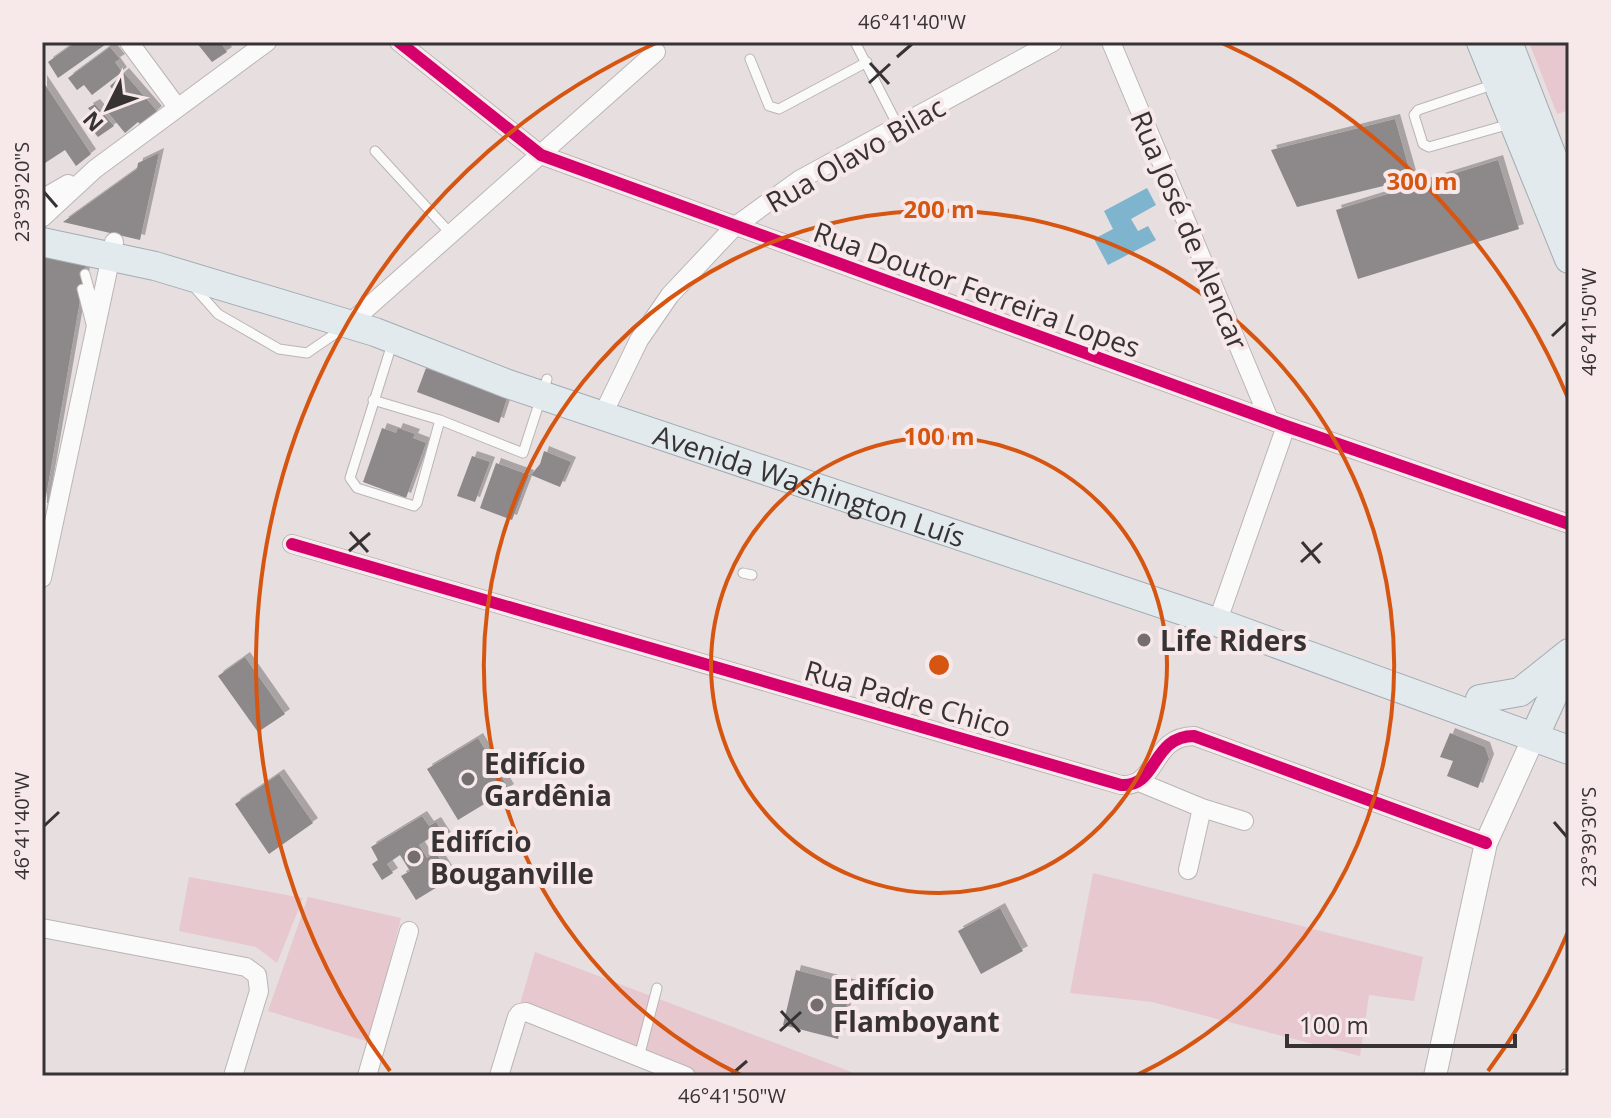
<svg xmlns="http://www.w3.org/2000/svg" width="1611" height="1118" viewBox="0 0 1611 1118" font-family="'Open Sans',sans-serif">
<defs>
<filter id="shadow"><feDropShadow dx="5" dy="-5" stdDeviation="0" flood-color="#0004"/></filter>
</defs>
<rect width="100%" height="100%" fill="#e6dedf"/>
<!-- green -->
<path fill="#e7c8ce" d="M1529,42H1569V110L1557,114Z
M1093,873L1423,957L1414,1001L1369,995L1360,1056L1152,1002L1070,993Z
M189,877L303,898L277,963L256,947L179,931Z
M308,897L401,918L369,1042L268,1011Z
M535,952L862,1076H694L518,1011Z"/>
<!-- water -->
<path fill="#7eb4cd" d="M1147,188L1156,205L1131,219L1138,231L1148,226L1156,240L1108,265L1094,239L1113,229L1104,211Z"/>
<!-- building -->
<path fill="#8d8889" filter="url(#shadow)" d="M76,42H109L58,78L48,62Z
M196,42H220L227,52L212,62Z
M110,47L120,59L115,62L122,72L92,95L84,85L77,90L68,78Z
M124,73L157,111L141,125L138,122L125,133L106,110L117,100L121,101L110,86Z
M42,80L91,154L76,166L65,150L45,163L42,158Z
M95,104L114,126L98,137L85,121L93,114L88,108Z
M1395,119L1412,179L1297,207L1271,150Z
M159,153L140,240L63,222L137,169L138,163Z
M1498,160L1519,229L1358,279L1336,210Z
M42,250L87,260L44,508H42Z
M426,368L507,398L499,423L417,392Z
M382,428L396,433L398,428L415,434L413,438L426,443L406,498L363,482Z
M544,451L571,462L560,487L531,475L540,464Z
M472,456L490,462L475,502L457,496Z
M496,463L529,475L512,520L480,508Z
M245,657L285,714L258,732L218,676Z
M1450,733L1485,747L1489,759L1478,788L1447,776L1453,761L1440,757Z
M478,738L509,789L458,820L427,769Z
M279,774L313,823L269,854L235,804Z
M422,816L429,826L436,822L447,839L438,844L433,836L419,845L427,858L436,853L452,878L416,900L401,876L410,871L400,855L387,864L393,873L382,880L372,864L378,860L371,847Z
M1000,908L1023,951L981,974L958,931Z
M796,970L852,985L838,1039L783,1025Z"/>
<g fill="none" stroke-linecap="round" stroke-linejoin="round">
<!-- service casing -->
<g stroke="#bbb5b5" stroke-width="11">
<path id="service" d="M855,42L898,126
M750,59L769,106L779,109L867,62
M1495,84L1418,110L1414,115L1423,144L1429,147L1510,124
M375,151L451,234
M85,274L95,310
M194,287L218,314L279,349L307,353L342,329
M82,289L92,328
M392,344L350,478L357,488L414,506L417,503L440,420L523,453L547,379
M373,400L440,420
M743,573L752,575
M639,1057L657,988
M1565,1074L1569,1075"/>
</g>
<!-- minor casing -->
<g stroke="#bbb5b5" stroke-width="20">
<path id="minor" d="M129,42L177,107
M399,42L541,155L1286,426L1569,524
M1111,42L1269,419
M42,199L68,184
M42,218L95,169L267,42
M349,324L656,52
M603,414L639,340L670,295L734,227L799,180L1053,42
M292,544L1121,785C1158,788 1151,736 1194,736L1486,843
M42,578L114,242
M1217,623L1286,426
M1139,782L1202,808L1188,870
M1202,808L1244,821
M42,928L246,967L257,975L259,991L233,1076
M367,1076L409,931
M499,1076L517,1017L520,1013L526,1012L686,1076"/>
</g>
<!-- tertiary casing -->
<g stroke="#bbb5b5" stroke-width="24">
<path id="tertiary" d="M1435,1076L1486,843L1534,737"/>
</g>
<!-- primary casing -->
<g stroke="#a2acb3" stroke-width="30">
<g id="primary">
<path d="M1481,42L1569,259"/>
<path d="M1508,42L1569,200"/>
<path id="s1" d="M42,242L155,266L375,332L508,384L1222,624L1569,750"/>
<path d="M1480,699L1520,692L1569,653"/>
<path d="M1534,737L1569,661"/>
</g>
</g>
<!-- service -->
<use href="#service" stroke="#fbfafa" stroke-width="9"/>
<!-- minor -->
<use href="#minor" stroke="#fbfafa" stroke-width="18"/>
<!-- tertiary -->
<use href="#tertiary" stroke="#fbfafa" stroke-width="22"/>
<!-- primary -->
<use href="#primary" stroke="#e3eaed" stroke-width="28"/>
<!-- cycleway casing -->
<g stroke="#f7e8ea" stroke-width="17">
<path id="cycleway" d="M399,42L541,155L1286,426L1569,524
M292,544L1121,785C1158,788 1151,736 1194,736L1486,843"/>
</g>
<!-- cycleway -->
<use href="#cycleway" stroke="#d6006c" stroke-width="12"/>
</g>
<!-- ticks -->
<path fill="none" stroke="#373233" stroke-width="3" d="M897,57L912,44M870,63L889,84M869,83L890,64M44,192L57,207M1552,336L1567,322M350,532L368,552M1302,542L1320,563M349,551L370,533M1301,562L1322,543M1554,822L1567,837M44,826L59,812M781,1011L800,1032M780,1031L801,1012M732,1074L747,1061"/>
<!-- distance rings -->
<g fill="none" stroke="#d65510" stroke-width="4">
<circle cx="939" cy="665" r="228"/>
<path d="M743 1076A455 455 0 1 1 1135 1076"/>
<path d="M1568 932A683 683 0 0 1 1488 1071M390 1071A683 683 0 0 1 656 43M1222 43A683 683 0 0 1 1568 398"/>
</g>
<!-- markers -->
<g fill="#746e6f" stroke="#f7e8ea" stroke-width="3">
<circle cx="1144" cy="640" r="8"/>
<circle cx="468" cy="779" r="8"/>
<circle cx="414" cy="857" r="8"/>
<circle cx="817" cy="1005" r="8"/>
</g>
<g text-anchor="middle" dominant-baseline="central" stroke-width="8" stroke-linejoin="round" paint-order="stroke">
<!-- street labels -->
<g font-size="28" fill="#373233" stroke="#f7e8ea">
<text transform="translate(855 154) rotate(-30)">Rua Olavo Bilac</text>
<text transform="translate(1190 230) rotate(67)">Rua José de Alencar</text>
<text transform="translate(977 289) rotate(20)">Rua Doutor Ferreira Lopes</text>
<text stroke="none"><textPath href="#s1" startOffset="806">Avenida Washington Luís</textPath></text>
<text transform="translate(908 698) rotate(16)">Rua Padre Chico</text>
</g>
<!-- poi labels -->
<g font-size="28" font-weight="bold" fill="#373233" stroke="#f7e8ea" text-anchor="start">
<text x="1160" y="640">Life Riders</text>
<text x="484" y="763">Edifício<tspan x="484" dy="32">Gardênia</tspan></text>
<text x="430" y="841">Edifício<tspan x="430" dy="32">Bouganville</tspan></text>
<text x="833" y="989">Edifício<tspan x="833" dy="32">Flamboyant</tspan></text>
</g>
</g>
<circle cx="939" cy="665" r="12" fill="#d65510" stroke="#f7e8ea" stroke-width="4"/>
<g font-size="24" text-anchor="middle" font-weight="bold" fill="#d65510" stroke="#f7e8ea" stroke-width="8" stroke-linejoin="round" paint-order="stroke">
<text x="1422" y="190">300 m</text>
<text x="939" y="218">200 m</text>
<text x="939" y="445">100 m</text>
</g>
<!-- border -->
<rect width="1611" height="1118" fill="none" stroke="#f7e8ea" stroke-width="88"/>
<!-- north arrow -->
<g transform="translate(108 108) rotate(228)" stroke="#f7e8ea" stroke-width="6" paint-order="stroke">
<path d="M0-6L14 30L0 20L-14 30Z" fill="#373233"/>
<text y="-12" font-size="22" font-weight="bold" text-anchor="middle" fill="#373233">N</text>
</g>
<!-- scale -->
<path d="M1287 1034v12h228v-12" fill="none" stroke="#373233" stroke-width="4"/>
<text x="1299" y="1034" font-size="24" fill="#373233" stroke="#f7e8ea" stroke-width="6" paint-order="stroke">100 m</text>
<rect x="44" y="44" width="1523" height="1030" fill="none" stroke="#373233" stroke-width="3"/>
<g font-size="20" text-anchor="middle" fill="#373233">
<text x="912" y="29">46°41'40"W</text>
<text transform="translate(22 192) rotate(-90)" y="7">23°39'20"S</text>
<text transform="translate(1589 322) rotate(-90)" y="7">46°41'50"W</text>
<text transform="translate(22 826) rotate(-90)" y="7">46°41'40"W</text>
<text transform="translate(1589 837) rotate(-90)" y="7">23°39'30"S</text>
<text x="732" y="1103">46°41'50"W</text>
</g>
</svg>
